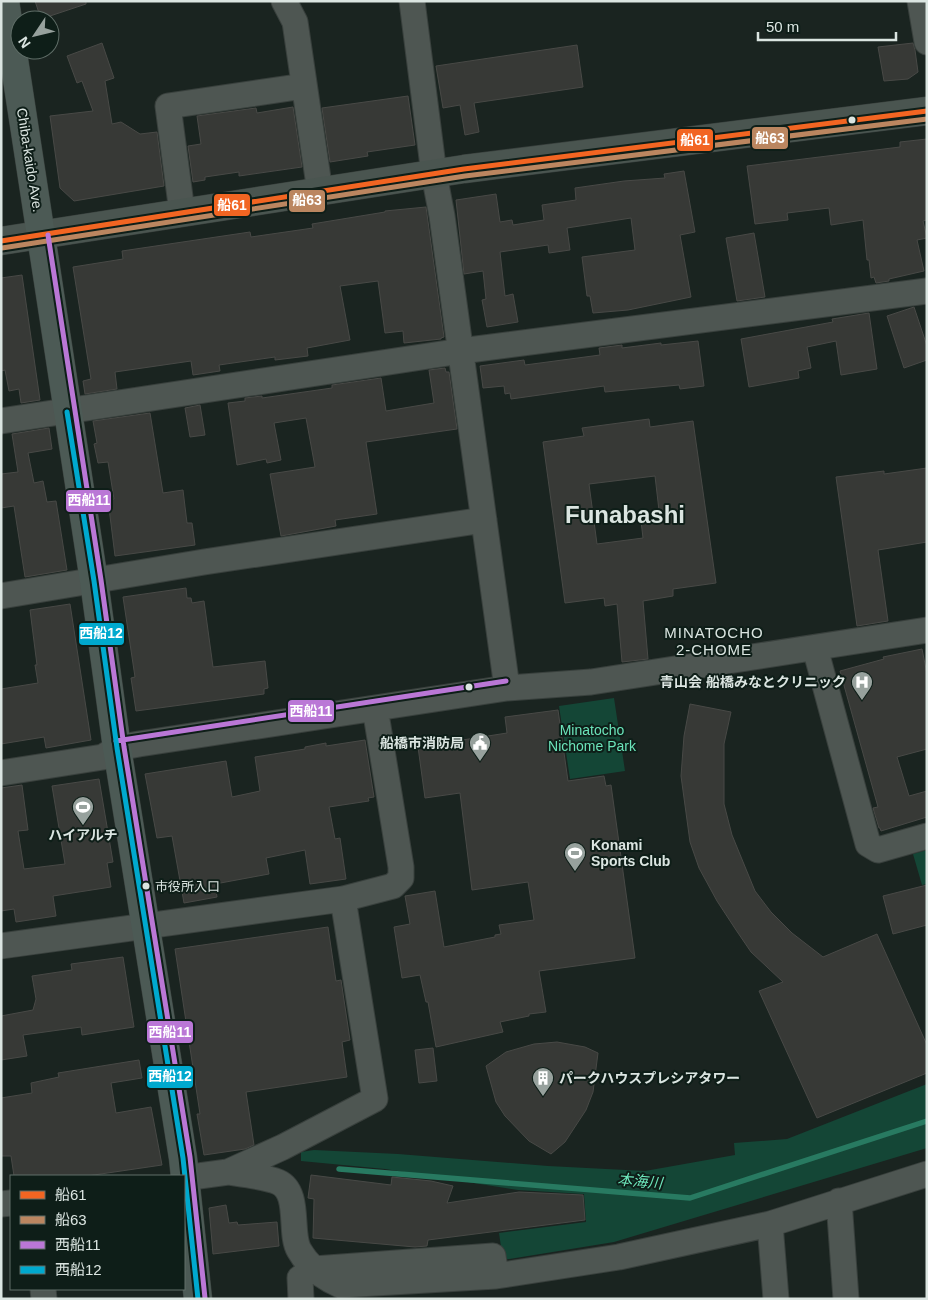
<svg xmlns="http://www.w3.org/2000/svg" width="928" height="1300" viewBox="0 0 928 1300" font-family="Arial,'Noto Sans JP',sans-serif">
<rect width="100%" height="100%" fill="#1a2420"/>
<!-- green -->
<path fill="#144636" d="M614,698L625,771L570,779L559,706Z
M927,850V884L922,885L913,854Z
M927,1084V1148L614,1242L503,1260L499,1233L586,1222L584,1194L518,1190L385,1169L301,1161V1152L314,1150L398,1154L548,1166L645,1171L735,1155L734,1143L787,1139Z"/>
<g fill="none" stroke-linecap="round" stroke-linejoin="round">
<!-- stream -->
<path stroke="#287a61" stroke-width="5.5" d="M339,1169L690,1198L927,1121"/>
</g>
<!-- building -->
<path fill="#373936" stroke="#484946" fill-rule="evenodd" d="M35,1H86V4L41,19Z
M102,43L114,78L105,81L112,124L121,122L140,134L157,132L164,186L74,201L60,188L50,116L93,111L82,81L77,83L67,56Z
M913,43L915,50L918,72L908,79L884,81L878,47Z
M577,45L583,87L474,103L479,132L465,135L460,105L443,108L436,66Z
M408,96L415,145L367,152L368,156L330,162L322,108Z
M293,107L302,167L239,176V172L205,177V180L193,182L188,146L201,144L197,116L256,108L257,113Z
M927,139V220L923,221L927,238L917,240L924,271L889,279V281L876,283L874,277L871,278L869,260H867L863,220L831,225L829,208L787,213L788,220L755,224L747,166L900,147V142Z
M684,171L695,232L680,235L691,297L628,310L593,313L590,296H587L582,257L635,250L631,218L567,228L570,250L549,253L548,245L500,252L505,296L513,294L518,322L487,327L482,300L486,299L483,271L464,274L456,200L496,194L500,222L512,220L513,225L544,220L542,205L576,200L575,188L624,181L665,178L664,174Z
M426,207L444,337L441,338V339L404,343L403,331L385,333L378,281L340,286L350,340L307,348L308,356L275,360V357L219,365L220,371L193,375L191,361L115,372L117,389L85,394L83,381L91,379L73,267L123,259L122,251L250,232L251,237L313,228L312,224L385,212V211Z
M754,233L765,297L737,301L726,238Z
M22,275L40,400L21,403L19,389L9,391L5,370L1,371V278Z
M914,307L927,346V360L904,368L887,316Z
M869,313L877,369L841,375L836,341L807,347L811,368L798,371L799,378L749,387L741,339L833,322L832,319Z
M698,341L704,386L680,389L679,385L605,392L604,386L511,399L510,393L505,394L504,386L483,388L480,366L524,360L525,365L600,355L599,348L622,345V348L661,343V345Z
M445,368L446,372H449L457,429L366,442L377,514L335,520L336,526L281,536L270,474L315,467L306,418L274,423L281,460L267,463L266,459L237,465L228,403L245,401V398L262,396V398L332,388V385L381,378L386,411L434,403L429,370Z
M200,405L205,435L190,437L185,408Z
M150,413L163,493L183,490L187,523H192L195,545L115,556L108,500L114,499L108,462L98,463L94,444L97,443L93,421Z
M649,419L650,427L693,421L716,583L673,589V596L643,601L648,659L622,662L617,604L605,606L604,598L565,603L543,442L584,436L582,428ZM655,476L660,519L641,521L643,538L597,544L589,484Z
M49,428L52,449L28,453L34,483L43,481L47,502L56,501L67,570L25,577L14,506L1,508V474L18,472L12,434Z
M927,468V542L878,550L888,621L857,626L836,477L884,471V474Z
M186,588L187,598H191L192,603L204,601L213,667L265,661L268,688L264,689V694L136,711L131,678L135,677L123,597Z
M70,604L91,740L46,748L44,737L1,744V689L38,683L35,665H37L30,610Z
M922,649L927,674V749L897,757L909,796L927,791V817L881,831L880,828H879L873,808L878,807L840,671L884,659L883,657Z
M690,704L731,712L724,744V804L732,835L755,891L771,912L792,933L823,957L877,934L927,1045V1073L817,1118L759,991L783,982L751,952L736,930L717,901L699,868L690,842L681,776L684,736Z
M558,710L568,781L604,776L606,786L611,785L635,958L539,971L546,1012L529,1014V1016L500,1022L503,1032L436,1047L428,1002H426L420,975L402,978L394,927L410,924L405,896L435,891L444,947L495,937V935L501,934L499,925L534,920L528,882L472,890L460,793L425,798L418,747L507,733L505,717Z
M365,740L374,797L368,798L369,801L329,807L335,839L340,838L346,879L310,884L305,850L266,858L269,874L215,884L217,897L184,903L172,836L157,838L145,774L226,761L232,797L260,791L255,757L305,749V747L326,743V746Z
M99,779L113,862L107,863L111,887L53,896L56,916L16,922L14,909L1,911V788L22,785L28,830L18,831L24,869L65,864L52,786Z
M927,885V925L893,934L883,896Z
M328,927L336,981L341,980L350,1040L342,1042L347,1077L246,1092L254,1145L245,1149L204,1155L197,1114H200L175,949Z
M123,957L134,1027L82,1035L81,1027L23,1035L27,1056L1,1060V1016L33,1010L36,999L32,976L72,970L71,964Z
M557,1042L585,1047L598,1053L593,1092L586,1110L565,1142L551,1154L529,1141L505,1116L496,1102L486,1066L506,1052L534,1044Z
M433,1048L437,1081L419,1083L415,1050Z
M139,1060L142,1078L111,1083L116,1113L151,1107L162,1165L87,1176H14L11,1156H1V1098L32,1093L31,1083L59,1077L58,1073Z
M311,1175L391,1185L392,1177L431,1181L453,1186L447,1203L519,1192L583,1195L585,1220L428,1240L427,1246L415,1247L313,1238L314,1199L308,1198Z
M226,1205L229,1223L237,1222L238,1225L277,1222L279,1246L213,1254L209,1208Z"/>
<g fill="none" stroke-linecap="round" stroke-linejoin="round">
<!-- minor casing -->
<g stroke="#39403d" stroke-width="27">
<path id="minor" d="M284,1L295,22L320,192
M412,1L434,174L442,216L507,688
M920,1L927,42
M182,212L168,106L304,86
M1,421L461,351L927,291
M1,596L204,562L484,520
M815,648L868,844L878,850L927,836
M1,773L103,757L117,748L139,744L507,688L591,682L927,630
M1,946L343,899L393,886L401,878V867L375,708
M228,1172C241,1174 267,1177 278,1182C301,1192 289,1233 299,1250C308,1266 324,1278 340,1285L496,1276L619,1257L770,1224L927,1174
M184,1178L228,1172L283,1147L375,1099L343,899
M839,1201L846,1299
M1,1204L11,1203
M770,1224L776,1299
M43,1289L44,1299
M301,1299L300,1278L314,1269L493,1256L496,1276"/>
</g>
<!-- major casing -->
<g stroke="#39403d" stroke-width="29">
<path id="major" d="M1,241L464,169L927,111"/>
</g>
<!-- highway casing -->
<g stroke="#39403d" stroke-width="29">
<path id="highway" d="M5,1L94,581L117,748L183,1158L198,1299"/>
</g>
<!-- minor -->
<use href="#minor" stroke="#4e5652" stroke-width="25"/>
<!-- major -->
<use href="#major" stroke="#4a5550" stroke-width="28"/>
<!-- highway -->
<use href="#highway" stroke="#4c5a55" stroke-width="28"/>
<!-- bus-1 casing -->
<g stroke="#0e1e18" stroke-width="9">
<path id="bus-1" d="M1,241L464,169L927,111"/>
</g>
<!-- bus-2 casing -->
<g stroke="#0e1e18" stroke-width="9">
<path id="bus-2" d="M2,248L465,176L927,119"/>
</g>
<!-- bus-3 casing -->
<g stroke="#0e1e18" stroke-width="9">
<path id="bus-3" d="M48,235L101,580L124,747L190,1157L205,1298
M116,741L506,681"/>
</g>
<!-- bus-4 casing -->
<g stroke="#0e1e18" stroke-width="9">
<path id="bus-4" d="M67,412L94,581L117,748L183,1158L198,1299"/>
</g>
<!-- bus-1 -->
<use href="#bus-1" stroke="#f26522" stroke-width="5"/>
<!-- bus-2 -->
<use href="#bus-2" stroke="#bb8660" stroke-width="5"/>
<!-- bus-3 -->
<use href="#bus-3" stroke="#ba77d6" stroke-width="5"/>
<!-- bus-4 -->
<use href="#bus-4" stroke="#00a9ce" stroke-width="5"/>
</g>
<!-- icons -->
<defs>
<g id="hospital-pin" transform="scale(1.125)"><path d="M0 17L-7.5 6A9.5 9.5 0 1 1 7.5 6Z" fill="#97a19d" stroke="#0e1e18"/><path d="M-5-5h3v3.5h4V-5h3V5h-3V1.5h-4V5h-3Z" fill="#fff"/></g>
<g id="civic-pin" transform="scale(1.125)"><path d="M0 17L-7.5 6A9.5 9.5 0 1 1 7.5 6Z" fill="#97a19d" stroke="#0e1e18"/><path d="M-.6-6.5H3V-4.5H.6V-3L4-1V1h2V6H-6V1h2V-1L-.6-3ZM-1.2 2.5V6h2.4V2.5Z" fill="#fff"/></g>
<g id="stadium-pin" transform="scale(1.125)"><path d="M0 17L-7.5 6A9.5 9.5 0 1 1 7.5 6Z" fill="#97a19d" stroke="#0e1e18"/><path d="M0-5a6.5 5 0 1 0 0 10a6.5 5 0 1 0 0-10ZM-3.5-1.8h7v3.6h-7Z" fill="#fff"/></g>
<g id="building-pin" transform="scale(1.125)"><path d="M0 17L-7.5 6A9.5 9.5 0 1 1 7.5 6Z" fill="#97a19d" stroke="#0e1e18"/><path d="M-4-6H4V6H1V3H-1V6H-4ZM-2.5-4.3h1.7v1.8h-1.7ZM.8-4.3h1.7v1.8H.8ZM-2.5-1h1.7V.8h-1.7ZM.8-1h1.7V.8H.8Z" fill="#fff"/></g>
</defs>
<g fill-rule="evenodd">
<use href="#hospital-pin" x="862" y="682"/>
<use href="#civic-pin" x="480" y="743"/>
<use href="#stadium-pin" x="83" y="807"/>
<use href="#stadium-pin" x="575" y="853"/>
<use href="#building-pin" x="543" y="1078"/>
</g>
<!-- markers -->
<g fill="#dbe5e1" stroke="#0e1e18" stroke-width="2">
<circle cx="852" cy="120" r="4.5"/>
<circle cx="469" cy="687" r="4.5"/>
<circle cx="146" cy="886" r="4.5"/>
</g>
<g text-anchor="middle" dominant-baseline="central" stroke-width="4" stroke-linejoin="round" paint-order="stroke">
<!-- bus labels -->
<g font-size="13" fill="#dbe5e1" stroke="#0e1e18" text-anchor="start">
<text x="155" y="886">市役所入口</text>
</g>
<!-- street labels -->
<g font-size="14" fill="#dbe5e1" stroke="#0e1e18">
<text transform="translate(30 160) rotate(81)">Chiba-kaido Ave.</text>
</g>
<!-- poi labels -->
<g font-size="14" font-weight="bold" fill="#dbe5e1" stroke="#0e1e18" text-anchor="end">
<text x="846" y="682">青山会 船橋みなとクリニック</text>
<text x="464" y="743">船橋市消防局</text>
<text x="83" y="835" text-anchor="middle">ハイアルチ</text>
<text x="591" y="845" text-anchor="start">Konami<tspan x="591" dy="16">Sports Club</tspan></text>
<text x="559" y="1078" text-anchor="start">パークハウスプレシアタワー</text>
</g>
<!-- park labels -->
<g font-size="14" fill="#6be4ba" stroke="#0e1e18">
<text x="592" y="730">Minatocho<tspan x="592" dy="16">Nichome Park</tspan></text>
</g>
<!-- neighbourhood labels -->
<g font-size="15" letter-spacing="1" fill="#dbe5e1" stroke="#0e1e18">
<text x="714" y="632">MINATOCHO<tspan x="714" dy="17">2-CHOME</tspan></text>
</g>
<!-- water labels -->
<g font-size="15" font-style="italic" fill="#6de6bb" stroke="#0e1e18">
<text transform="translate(640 1181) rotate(5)">本海川</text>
</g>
<!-- town labels -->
<g font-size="24" font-weight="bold" fill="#dbe5e1" stroke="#0e1e18">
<text x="625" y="514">Funabashi</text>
</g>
</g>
<g stroke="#0e1e18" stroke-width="2">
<rect x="751" y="126" width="38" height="24" rx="5" fill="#bb8660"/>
<rect x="676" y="128" width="38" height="24" rx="5" fill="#f26522"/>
<rect x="288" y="189" width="38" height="24" rx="5" fill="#bb8660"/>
<rect x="213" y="193" width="38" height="24" rx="5" fill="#f26522"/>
<rect x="65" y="489" width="47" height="24" rx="5" fill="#ba77d6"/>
<rect x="78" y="622" width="47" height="24" rx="5" fill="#00a9ce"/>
<rect x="287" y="699" width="48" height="24" rx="5" fill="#ba77d6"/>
<rect x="146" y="1020" width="48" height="24" rx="5" fill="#ba77d6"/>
<rect x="146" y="1065" width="48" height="24" rx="5" fill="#00a9ce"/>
</g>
<g font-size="14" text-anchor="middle" font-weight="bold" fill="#fff">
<text x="770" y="143">船63</text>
<text x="695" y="145">船61</text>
<text x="307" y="205">船63</text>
<text x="232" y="210">船61</text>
<text x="89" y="505">西船11</text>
<text x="101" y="638">西船12</text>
<text x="311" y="716">西船11</text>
<text x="170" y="1037">西船11</text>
<text x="170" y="1081">西船12</text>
</g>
<!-- border -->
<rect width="928" height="1300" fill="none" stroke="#dbe5e1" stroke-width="5"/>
<!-- legend -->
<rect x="10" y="1175" width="175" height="115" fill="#0e1e18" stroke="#606e68"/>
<rect x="20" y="1191" width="25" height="8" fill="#f26522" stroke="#606e68"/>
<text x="55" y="1200" font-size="15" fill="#dbe5e1">船61</text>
<rect x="20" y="1216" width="25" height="8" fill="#bb8660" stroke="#606e68"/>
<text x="55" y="1225" font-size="15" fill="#dbe5e1">船63</text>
<rect x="20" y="1241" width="25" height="8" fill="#ba77d6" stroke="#606e68"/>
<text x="55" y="1250" font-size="15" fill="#dbe5e1">西船11</text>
<rect x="20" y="1266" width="25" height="8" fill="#00a9ce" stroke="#606e68"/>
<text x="55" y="1275" font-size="15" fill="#dbe5e1">西船12</text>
<!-- north arrow -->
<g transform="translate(35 35) rotate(235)"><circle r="24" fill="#0e1e18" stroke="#606e68"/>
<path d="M0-4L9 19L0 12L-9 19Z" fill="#97a19d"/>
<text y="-8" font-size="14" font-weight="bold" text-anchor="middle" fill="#dbe5e1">N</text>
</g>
<!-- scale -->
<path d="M758 32v8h138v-8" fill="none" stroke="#dbe5e1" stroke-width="2.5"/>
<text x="766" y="32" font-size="15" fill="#dbe5e1" stroke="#0e1e18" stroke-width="4" paint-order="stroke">50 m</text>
</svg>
